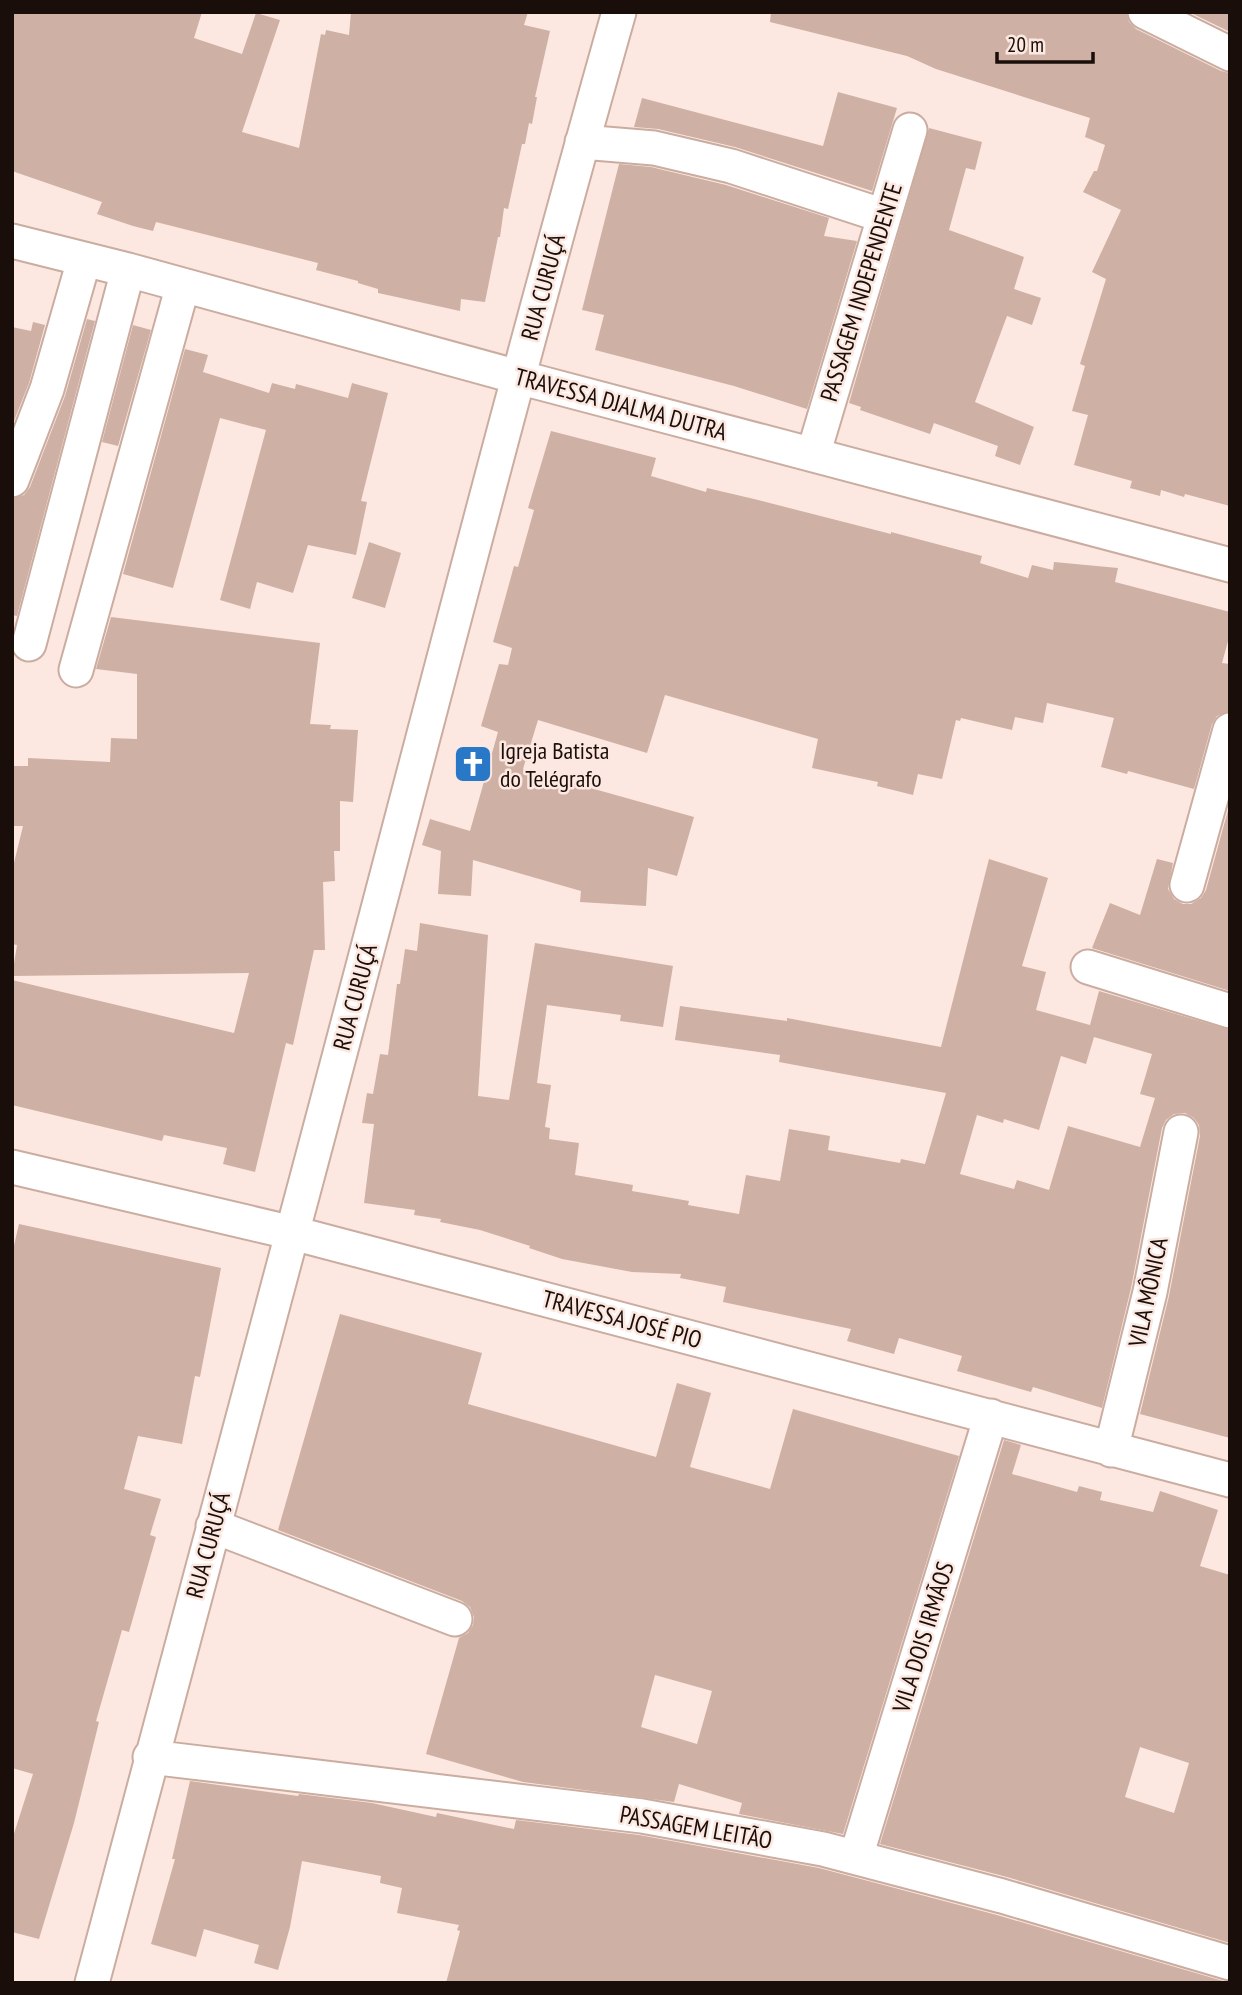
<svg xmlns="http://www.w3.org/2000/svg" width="1242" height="1995" viewBox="0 0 1242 1995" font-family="'PT Sans Narrow',sans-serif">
<rect width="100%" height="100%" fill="#fce8e0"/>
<!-- building -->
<path fill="#cfb0a4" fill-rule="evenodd" d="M12,12H202L194,38L242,54L256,13L280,20L242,132L299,148L321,34L325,35L326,30L349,35L351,12H528L524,25L550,31L535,97H537L532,124L529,123L525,144H522L508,209L504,208L500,237H498L485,302L461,299L460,311L401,298L378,293V289L358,283V281L316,270L318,263L156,222L153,231L133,226L97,214L102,202L12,171Z
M771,12H1126L1129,22L1136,29L1221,71L1230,73V506L1185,494L1184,497L1161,490L1160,496L1130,488L1132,481L1074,465L1088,415L1072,411L1085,366L1080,364L1106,279L1092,272L1121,210L1083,192L1094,171H1097L1105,145L1085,137L1090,118L936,69L907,56L770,22Z
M1189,12H1230V32Z
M838,92L897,108L872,191L735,147L658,129L634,127L642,98L823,146Z
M929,128L982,142L975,170L966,168L949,230L1024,257L1014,289L1041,298L1032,325L1007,316L975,402L1034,427L1020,465L995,456L998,446L934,423L930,434L860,410L861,407L849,403Z
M619,164L651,167L726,185L829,218L824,236L857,241L807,409L734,386L595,350L604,315L582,310Z
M87,319L95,321L17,616L12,615V499L24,495L30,487L65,396Z
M33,322L45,325L29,383L12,426V327L31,331Z
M133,325L151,330L118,446L102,442Z
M185,349L208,355L203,372L269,393L272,383L295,389L296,384L348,398L352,383L388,393L361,501L367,502L356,555L308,545L293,593L257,582L250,609L220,600L266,430L220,418L173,588L123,574Z
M551,431L656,458L651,476L706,492L707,488L754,499L891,534V532L982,556L980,563L1028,578L1032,565L1053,570L1054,562L1118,568L1115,582L1230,612V634L1222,663L1230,664V711L1217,716L1212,724L1194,789L1128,771L1127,774L1101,767L1114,718L1047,703L1043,723L1015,717L1012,730L961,718L960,721L956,720L942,779L918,774L913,795L877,786L878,782L812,768L818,739L665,695L647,753L538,720L523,769L694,817L677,876L648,868L646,906L580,902L581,891L473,860L471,896L438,894L441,851L422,845L430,819L470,831L498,732L481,726L499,664L508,665L512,648L493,642L514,566L518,567L534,510L528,508Z
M369,542L401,553L385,608L352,598Z
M111,617L320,643L310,724L331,725L330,729L358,730L353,802L340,801V851H334L335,881L323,882L325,950H314L293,1045L286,1043L255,1172L223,1164L227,1148L164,1135L162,1141L12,1105V980L234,1033L249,973L12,976L17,945L12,944V871L23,826H12V766H28V758L110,762L111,738L137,739V674L96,669Z
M1230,803V991L1092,948L1110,903L1140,915L1157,859L1173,863L1168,889L1174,899L1183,904H1191L1201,898L1206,890Z
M989,859L1048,878L1022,966L1046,972L1036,1010L1090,1025L1099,991L1230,1030V1438L1140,1414L1169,1296L1200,1136L1199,1125L1194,1118L1185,1113L1174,1114L1166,1120L1162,1128L1131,1288L1102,1408L1033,1387L1031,1392L957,1371L962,1356L899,1338L894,1354L847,1341L851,1329L723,1302L726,1287L680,1278L681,1274L632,1272L562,1259L529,1248L530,1246L480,1230L440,1222L441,1219L414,1215L415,1210L364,1203L374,1124L362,1123L367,1093L373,1094L380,1054L388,1055L397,984H400L405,949L417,951L420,923L488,935L478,1096L509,1100L535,943L673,966L663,1027L620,1021L621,1015L547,1005L537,1083L551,1085L545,1127L550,1128L549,1139L579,1143L575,1175L633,1185L632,1191L689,1201L688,1205L739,1214L746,1175L780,1181L789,1129L830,1136L828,1150L900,1163L901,1159L925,1164L946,1093L779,1062L780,1055L675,1040L680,1006L787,1021V1018L941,1047ZM1094,1037L1152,1054L1140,1094L1155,1098L1140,1147L1068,1126L1049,1190L1017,1180L1014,1189L960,1174L977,1115L1003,1123L1004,1119L1039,1130L1061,1056L1086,1064Z
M19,1224L221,1268L200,1377L195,1376L182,1444L138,1436L124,1489L161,1499L150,1535L156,1537L129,1632L122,1630L96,1721L99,1722L74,1823L39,1939L12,1932V1840L33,1774L12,1768V1254Z
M340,1314L482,1353L468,1404L656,1457L677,1383L711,1393L690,1467L770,1489L793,1409L959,1456L843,1834L739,1814L742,1803L679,1784L674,1802L523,1782L426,1754L459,1638L468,1633L473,1625L474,1617L470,1607L462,1601L278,1530ZM655,1675L712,1691L697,1744L641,1727Z
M1004,1440L1021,1445L1012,1474L1077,1492L1079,1486L1102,1492L1100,1500L1153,1512L1160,1491L1218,1510L1200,1566L1230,1575V1943L1007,1877L880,1844ZM1140,1747L1189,1763L1174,1813L1125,1797Z
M190,1781L298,1796L299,1794L372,1803L436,1817L437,1813L514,1829L516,1820L639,1835L819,1868L997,1915L1230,1983H446L460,1931L457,1930L459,1925L397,1913L402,1888L380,1883L381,1876L302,1861L290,1927L278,1970L254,1963L259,1945L204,1929L196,1957L151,1944L175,1859H172Z"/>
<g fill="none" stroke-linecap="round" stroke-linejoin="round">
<!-- minor casing -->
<g stroke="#cbaca0" stroke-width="37">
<path id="minor" d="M1145,12L1230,54
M582,142L654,148L731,166L884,216
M12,241L128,270L518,377L1230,565
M813,455L910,130
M12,480L47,389L84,260
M29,644L128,270
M76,670L183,285
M1187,885L1230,730
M1088,967L1230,1011
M12,1167L293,1233L1230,1480
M1111,1450L1150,1292L1181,1132
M213,1526L455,1619
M150,1757L642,1816L823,1849L1002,1896L1230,1963
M856,1857L991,1416
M92,1983C157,1731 227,1481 293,1230C402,824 504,417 619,12"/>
</g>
<!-- minor -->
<use href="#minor" stroke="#fff" stroke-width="33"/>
</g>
<!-- icons -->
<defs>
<g id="church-square" transform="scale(2.0125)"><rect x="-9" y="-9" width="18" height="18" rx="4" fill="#2978c8" stroke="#fce8e0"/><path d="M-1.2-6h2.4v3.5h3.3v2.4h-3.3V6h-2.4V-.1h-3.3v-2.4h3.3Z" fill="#fff"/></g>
</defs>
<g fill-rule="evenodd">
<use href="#church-square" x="473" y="764"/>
</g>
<g text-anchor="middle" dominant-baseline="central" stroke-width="5" stroke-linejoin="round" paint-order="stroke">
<!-- street labels -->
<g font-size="24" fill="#190e0a" stroke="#fce8e0">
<text transform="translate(543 287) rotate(-75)">RUA CURUÇÁ</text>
<text transform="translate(861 292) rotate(-73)">PASSAGEM INDEPENDENTE</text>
<text transform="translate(621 404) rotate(15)">TRAVESSA DJALMA DUTRA</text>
<text transform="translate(355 997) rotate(-75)">RUA CURUÇÁ</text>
<text transform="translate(1148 1292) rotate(-78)">VILA MÔNICA</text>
<text transform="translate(622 1319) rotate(15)">TRAVESSA JOSÉ PIO</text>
<text transform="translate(208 1545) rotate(-75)">RUA CURUÇÁ</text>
<text transform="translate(923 1637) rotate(-73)">VILA DOIS IRMÃOS</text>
<text transform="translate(696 1827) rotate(10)">PASSAGEM LEITÃO</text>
</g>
<!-- poi labels -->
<g font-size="24" fill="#190e0a" stroke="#fce8e0" text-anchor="start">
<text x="500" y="750">Igreja Batista<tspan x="500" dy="28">do Telégrafo</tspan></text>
</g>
</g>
<!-- border -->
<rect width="1242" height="1995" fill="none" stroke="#190e0a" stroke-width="28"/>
<!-- scale -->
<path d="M997 52v10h96v-10" fill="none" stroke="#190e0a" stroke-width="3.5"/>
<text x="1007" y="52" font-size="21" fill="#190e0a" stroke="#fce8e0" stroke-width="5" paint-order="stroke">20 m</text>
</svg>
